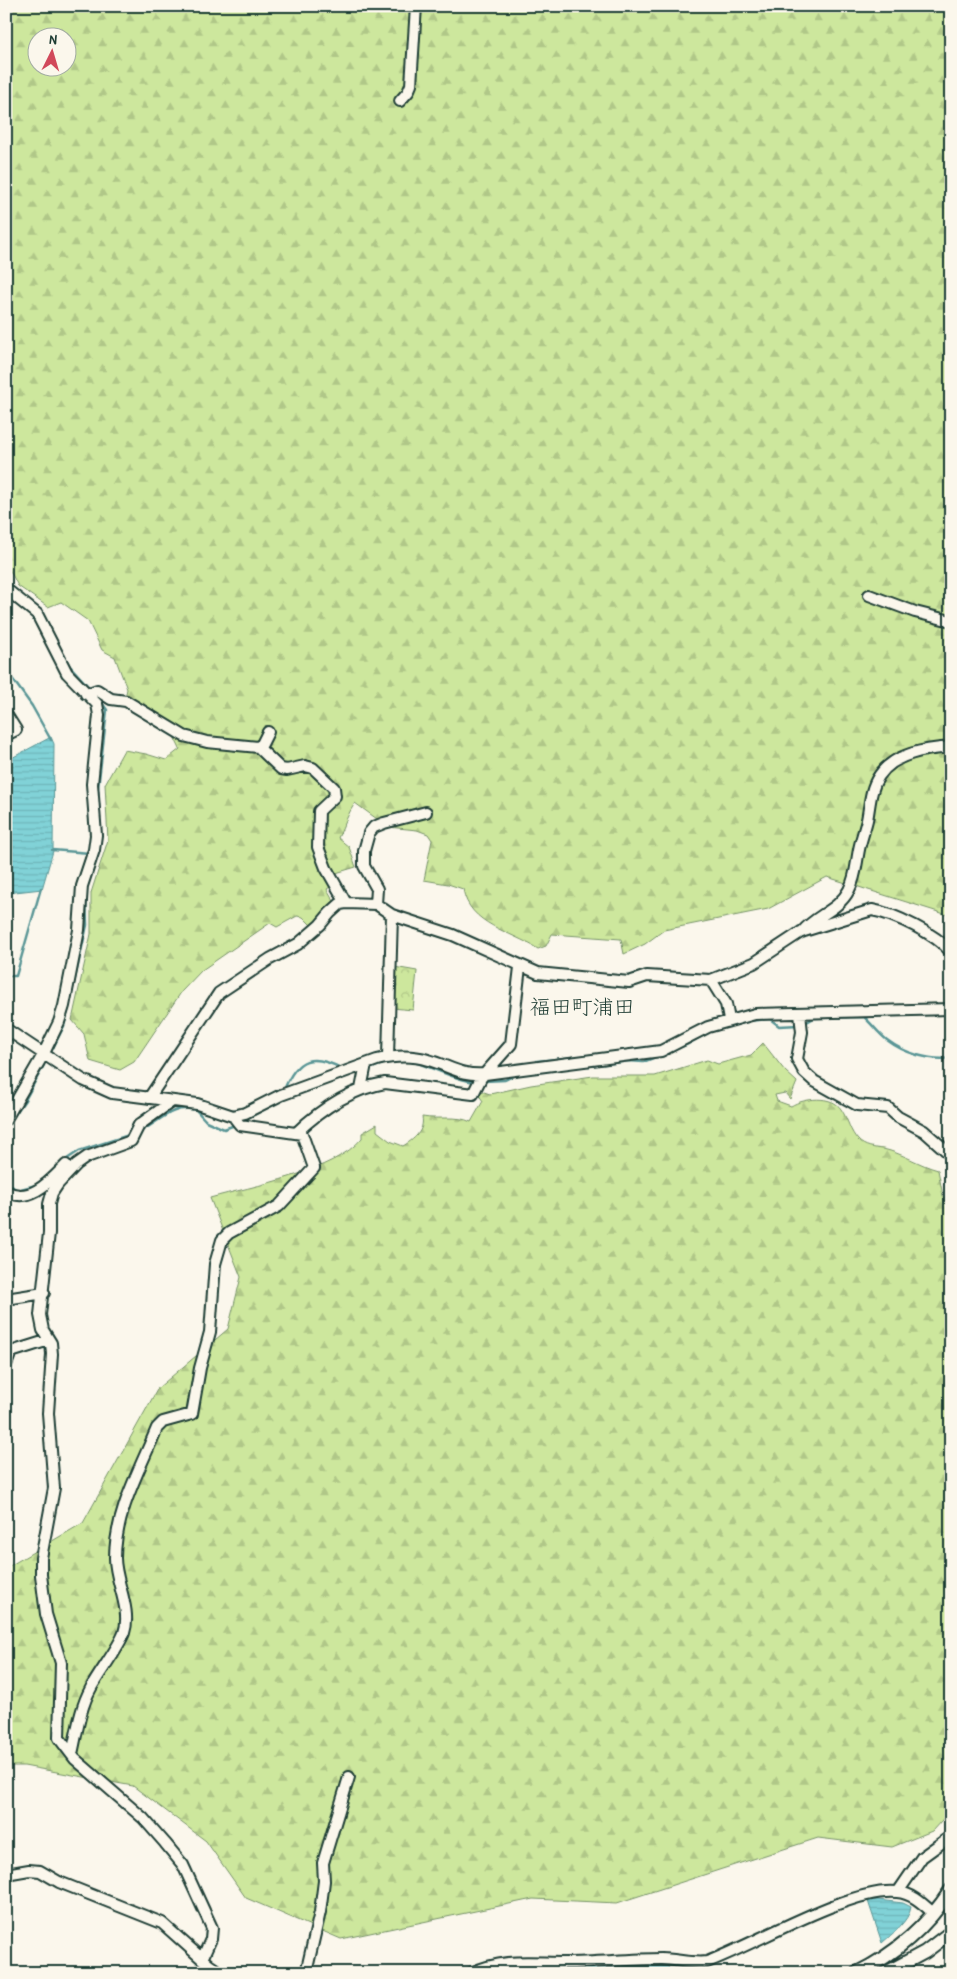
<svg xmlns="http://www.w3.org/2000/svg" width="957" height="1979" viewBox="0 0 957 1979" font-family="'Patrick Hand','Klee One',sans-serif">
<defs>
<pattern id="forest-firs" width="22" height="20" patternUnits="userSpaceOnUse" patternTransform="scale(1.25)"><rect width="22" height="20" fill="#cde79d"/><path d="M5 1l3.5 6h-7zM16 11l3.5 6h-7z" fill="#b0c788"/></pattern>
<pattern id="park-crowns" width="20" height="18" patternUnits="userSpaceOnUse" patternTransform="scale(1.25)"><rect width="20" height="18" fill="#cde79d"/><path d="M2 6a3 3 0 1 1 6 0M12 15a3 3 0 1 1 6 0" fill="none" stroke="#b0c788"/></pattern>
<pattern id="water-rules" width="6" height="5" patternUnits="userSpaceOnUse" patternTransform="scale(1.25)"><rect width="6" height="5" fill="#81d2d7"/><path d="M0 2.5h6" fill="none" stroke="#6fb5b9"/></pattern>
</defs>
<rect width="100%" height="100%" fill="#fbf7ec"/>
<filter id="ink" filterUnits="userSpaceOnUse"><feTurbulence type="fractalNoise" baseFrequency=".02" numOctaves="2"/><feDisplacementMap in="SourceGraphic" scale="10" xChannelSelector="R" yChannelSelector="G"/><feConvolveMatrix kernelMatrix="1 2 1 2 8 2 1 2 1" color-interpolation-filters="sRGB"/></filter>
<g filter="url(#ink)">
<!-- forest -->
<path fill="url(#forest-firs)" stroke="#769268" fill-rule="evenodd" d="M6,6H951V916L827,877L768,909L664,930L645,944L624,954L621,939L552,934L546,946L538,949C511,931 469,925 463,889L448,884L424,880L432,840L428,834L417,830L388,827L355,803C348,813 344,826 338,838L349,847L356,867L329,875L333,885L327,889L335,903L313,927L303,917L297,916L277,927L270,923L202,970L182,991L134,1062L120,1070L90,1061L84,1034L72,1020L91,934V893L108,840L105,784L124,750L146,754L166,760L180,749L165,718L125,698L127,689L115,657L102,650L88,621L61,602L48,607L18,586L6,563ZM38,38H68V68H38Z
M763,1043L785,1071L797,1082L790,1099L785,1093L775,1095L777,1101L791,1106C804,1098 832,1095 841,1109C848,1119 850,1132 858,1140C864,1147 875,1148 883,1149C902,1153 919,1165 938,1170L943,1196L951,1215V1810L932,1831L892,1847L818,1838L617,1903L533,1899L341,1939L246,1898L206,1841L133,1786L24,1766H6V1568L83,1523L158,1388L228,1329L241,1277L210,1198C252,1186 335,1172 362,1138V1133L377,1124V1131L390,1141L403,1146C413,1140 425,1131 422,1117C440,1120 457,1115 471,1122L483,1101L478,1094L481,1091L490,1094L531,1085L593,1076H655L707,1060L718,1064L751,1055Z"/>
<!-- park -->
<path fill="url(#park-crowns)" stroke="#769268" d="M394,967L417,971L413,1010L392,1008Z"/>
<!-- water -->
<path fill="url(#water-rules)" stroke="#5a9696" d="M51,737L54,744L53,851L42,889L6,893V761Z
M878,1900L903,1903L911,1907C909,1921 892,1934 882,1943L868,1901Z
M641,1964H664L668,1966L670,1973H494L515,1968L577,1971Z"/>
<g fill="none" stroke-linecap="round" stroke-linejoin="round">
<!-- stream -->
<path stroke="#5a9696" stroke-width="2.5" d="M6,582L28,601
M42,616L70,666L89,687
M6,670L32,706L51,740
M98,697L107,710L98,788L101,837
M52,850L90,853
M6,976H16L41,888
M70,1001L87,925L86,898
M747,1021L770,1019L779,1026L799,1025
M805,1023L814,1018L864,1017C872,1024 878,1033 887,1040C904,1053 929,1061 951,1058
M50,1054L64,1026L68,1011
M537,1061L575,1057
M413,1062C434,1067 454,1080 476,1082
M587,1063L589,1066L629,1061L643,1062L688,1044L713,1030
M369,1069L385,1063
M484,1081L505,1080L517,1074
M284,1090C297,1057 312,1053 343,1069
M242,1121L277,1103
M6,1127L25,1100L44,1065
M139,1132C159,1122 172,1104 196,1110L206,1121L224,1129L235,1125
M61,1163L79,1151L129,1135
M6,1182L17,1190L36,1185L46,1177"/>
<!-- minor casing -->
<g stroke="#1f3d34" stroke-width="14">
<path id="minor" d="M400,101L408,92L411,85L416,6
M6,589L37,614L67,673L97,704L99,715L92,784L96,835L94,850L82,886L79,930L64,1006L59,1022L43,1055L6,1119
M869,595L915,612L951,621
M86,694L97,690L111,699L126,701L184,736L207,742L258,747
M6,714L16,730L6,735
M268,732L262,744L258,747L281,769L287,770L305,766L313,768L334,788L335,796L319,811L318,847L326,868L346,903
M376,904L377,889L364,866V851L369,833L374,827L384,823L426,812
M802,932C817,914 838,911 849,890C857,875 856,861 860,845C862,837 865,828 867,820C870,805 870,789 879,776C894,753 926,749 951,747
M711,980L726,1004L729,1020
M800,1014L802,1032L797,1059L804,1072L814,1081L857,1105L888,1108L898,1117L924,1131L951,1155
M6,1029L83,1080L112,1093L197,1104L233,1116L245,1113L281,1095L377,1060C394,1056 412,1055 428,1060C450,1066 460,1076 485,1074L661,1051L708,1027L755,1014L951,1009
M388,1057L392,915
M361,1089L366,1064
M149,1098L219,993L270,959L298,944L320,925L330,913L340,904L346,903L376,904L392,915L453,935L538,973L629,982L647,976L711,980L754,963L801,932L872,910C895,914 936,934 951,952
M171,1102L139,1125L131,1141L87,1157L77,1164L58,1184L52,1193L49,1204V1233L40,1315L43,1330L51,1343L52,1354L48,1413L54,1488L41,1558V1575L46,1614L61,1663L59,1738L75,1759L143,1818L165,1843L183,1865L212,1928L211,1939L202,1959
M296,1133C321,1109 351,1089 385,1083L473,1094L481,1078L511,1044L520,967
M6,1191C30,1205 51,1180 66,1165
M6,1299L44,1293
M6,1365L11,1352L49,1340
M72,1754C77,1732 80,1708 91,1688C99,1673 119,1647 124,1633C132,1609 115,1582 115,1558C115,1513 140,1469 157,1428L163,1422L192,1414L200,1368L210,1332L215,1264L222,1240L229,1233L279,1206L314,1168L302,1134L240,1125L233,1116
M6,1874L29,1870L40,1871L59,1882L162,1923L209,1965L221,1973
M898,1892L922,1857L951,1836
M306,1973L320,1912L324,1881L323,1863L349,1777
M471,1973C505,1958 530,1963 565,1963C597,1963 629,1959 661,1959C676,1959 691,1964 707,1962C754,1945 850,1887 897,1892C912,1893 923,1904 933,1913"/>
</g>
<!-- tertiary casing -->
<g stroke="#1f3d34" stroke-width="16">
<path id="tertiary" d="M857,1973C896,1954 927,1926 951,1890
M886,1973L925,1952L951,1932"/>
</g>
<!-- minor -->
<use href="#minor" stroke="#fbf7ec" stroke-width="10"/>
<!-- tertiary -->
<use href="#tertiary" stroke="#fbf7ec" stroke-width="12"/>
</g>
</g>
<g text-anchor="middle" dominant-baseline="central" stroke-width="4" stroke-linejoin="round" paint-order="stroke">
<!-- quarter labels -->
<g font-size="21" fill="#1f3d34" stroke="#fbf7ec">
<text x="582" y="1006">福田町浦田</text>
</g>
</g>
<!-- margin -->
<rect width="957" height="1979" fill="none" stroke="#fbf7ec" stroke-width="25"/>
<rect x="12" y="12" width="932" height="1954" fill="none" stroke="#1f3d34" stroke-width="2" filter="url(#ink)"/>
<!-- north arrow -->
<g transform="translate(52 52) rotate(5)"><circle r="24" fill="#fbf7ec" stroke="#a3ada2"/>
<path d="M0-4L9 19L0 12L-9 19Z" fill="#d1495b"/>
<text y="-8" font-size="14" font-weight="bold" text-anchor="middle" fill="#1f3d34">N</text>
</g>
</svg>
